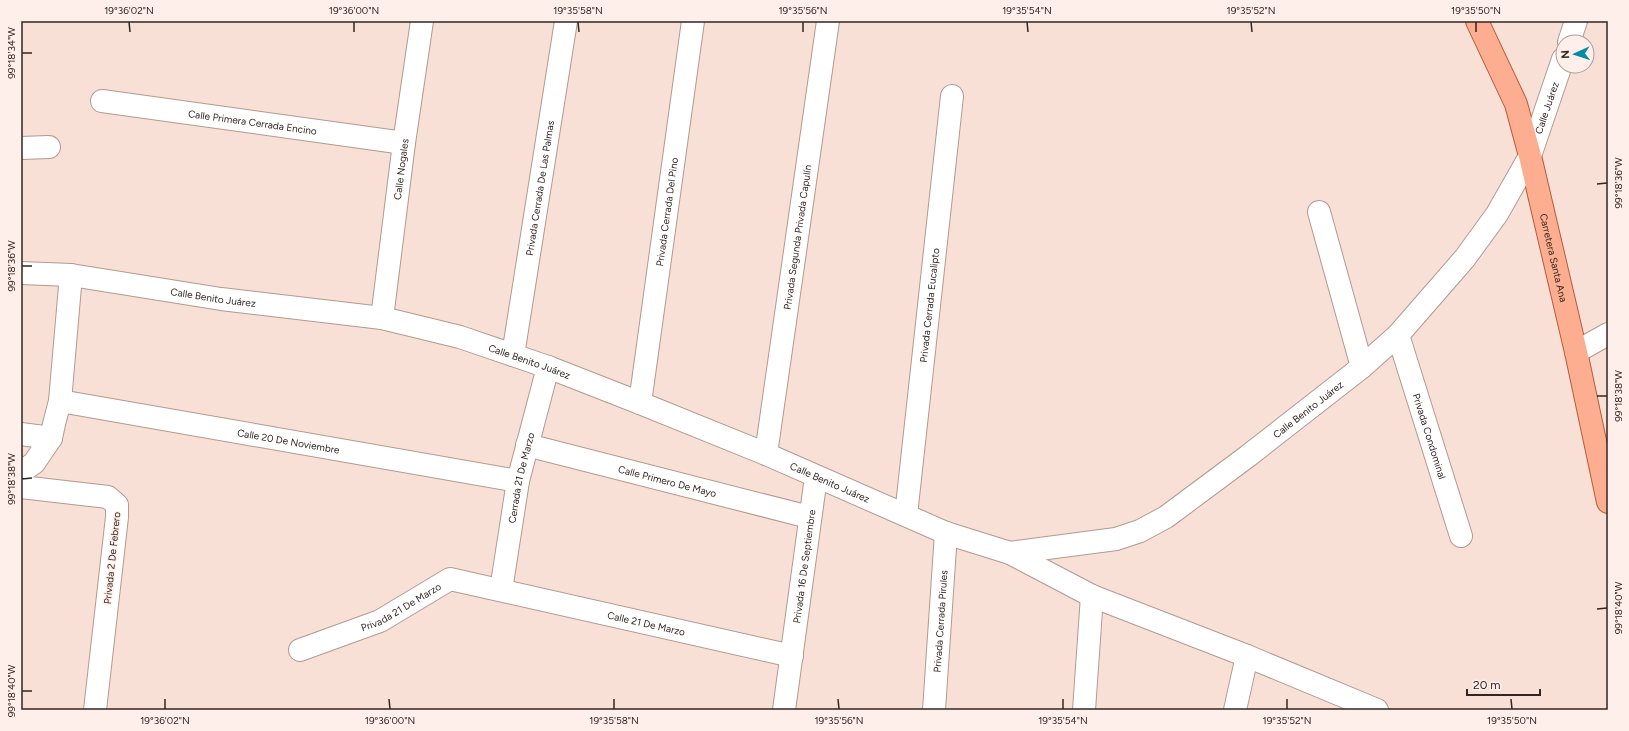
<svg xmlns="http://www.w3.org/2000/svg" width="1629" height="731" viewBox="0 0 1629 731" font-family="Figtree,sans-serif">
<rect width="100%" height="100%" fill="#f9e0d7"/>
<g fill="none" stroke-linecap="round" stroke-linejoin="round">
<!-- minor casing -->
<g stroke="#b19a91" stroke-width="24">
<g id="minor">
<path d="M1569,42L1576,21"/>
<path id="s1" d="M102,101L404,143"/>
<path d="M21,148L49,147"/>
<path d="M1319,212L1362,367"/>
<path id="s2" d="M21,273L71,275L221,299L382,318L460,337L548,367L640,403L766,454L946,533L1010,553L1092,596L1247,656L1377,710"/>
<path id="s3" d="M382,318L404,143L422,21"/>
<path id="s4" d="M1398,335L1461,536"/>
<path d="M1576,352L1608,334"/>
<path id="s5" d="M513,355L566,21"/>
<path id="s6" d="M60,401L518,481"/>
<path id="s7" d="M640,403L693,21"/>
<path d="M21,434L51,438"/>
<path id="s8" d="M527,445L809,517"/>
<path id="s9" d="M766,454L828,21"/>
<path d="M21,472L34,463L51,438L54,424L60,401L71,275"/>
<path d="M21,487L108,497L117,505V517L95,710"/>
<path id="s10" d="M906,515L952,96"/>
<path id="s11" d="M1010,553L1116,539L1140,531L1166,517L1248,456L1362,367L1398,335L1465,258L1497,214L1530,156L1563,59"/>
<path id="s12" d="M501,590L518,481L548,367"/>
<path id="s13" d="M300,650L380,621L450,579L792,656"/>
<path id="s14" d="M784,710L816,477"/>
<path id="s15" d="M934,710L946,533"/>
<path d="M1084,710L1092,596"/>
<path d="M1235,710L1247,656"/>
</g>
</g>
<!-- major casing -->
<g stroke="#b55b3b" stroke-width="24">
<g id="major">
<path id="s16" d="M1477,21L1516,104L1530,156L1576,352L1608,502"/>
</g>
</g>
<!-- minor -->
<use href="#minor" stroke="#fff" stroke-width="22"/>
<!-- major -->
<use href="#major" stroke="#fdae91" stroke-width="22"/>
</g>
<!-- ticks -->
<path fill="none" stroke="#302623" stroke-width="1.5" d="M129,22L130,32M354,22V32M578,22L579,32M803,22V32M1027,22L1028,32M1251,22L1252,32M1476,22V32M22,53H32M1597,184L1607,183M22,266H32M1597,396H1607M22,479L32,478M1597,609L1607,608M22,691H32M165,699V709M389,699L390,709M614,699V709M838,699L839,709M1063,699V709M1287,699V709M1511,699L1512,709"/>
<g text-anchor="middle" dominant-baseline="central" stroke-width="3" stroke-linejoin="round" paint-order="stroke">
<!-- street labels -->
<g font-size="10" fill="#302623" stroke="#ffefea">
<text stroke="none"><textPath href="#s11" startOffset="731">Calle Juárez</textPath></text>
<text stroke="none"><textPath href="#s1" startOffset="152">Calle Primera Cerrada Encino</textPath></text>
<text stroke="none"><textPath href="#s3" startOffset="150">Calle Nogales</textPath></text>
<text stroke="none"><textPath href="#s5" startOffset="169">Privada Cerrada De Las Palmas</textPath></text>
<text stroke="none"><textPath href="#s7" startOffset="193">Privada Cerrada Del Pino</textPath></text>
<text stroke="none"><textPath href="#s9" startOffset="219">Privada Segunda Privada Capulín</textPath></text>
<text stroke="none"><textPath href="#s16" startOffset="250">Carretera Santa Ana</textPath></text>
<text stroke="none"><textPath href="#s2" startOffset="194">Calle Benito Juárez</textPath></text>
<text stroke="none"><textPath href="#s10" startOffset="211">Privada Cerrada Eucalipto</textPath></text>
<text stroke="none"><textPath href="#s2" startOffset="518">Calle Benito Juárez</textPath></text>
<text stroke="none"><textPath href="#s11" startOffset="340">Calle Benito Juárez</textPath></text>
<text stroke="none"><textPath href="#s4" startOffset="106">Privada Condominal</textPath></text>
<text stroke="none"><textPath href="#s6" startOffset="232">Calle 20 De Noviembre</textPath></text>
<text stroke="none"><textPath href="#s12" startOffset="114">Cerrada 21 De Marzo</textPath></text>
<text stroke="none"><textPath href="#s8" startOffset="145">Calle Primero De Mayo</textPath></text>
<text stroke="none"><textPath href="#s2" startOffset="842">Calle Benito Juárez</textPath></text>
<text transform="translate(112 558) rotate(-84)">Privada 2 De Febrero</text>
<text stroke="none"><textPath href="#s14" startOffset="145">Privada 16 De Septiembre</textPath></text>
<text stroke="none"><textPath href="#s13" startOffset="110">Privada 21 De Marzo</textPath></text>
<text stroke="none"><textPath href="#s15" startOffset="89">Privada Cerrada Pirules</textPath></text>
<text stroke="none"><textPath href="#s13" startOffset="368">Calle 21 De Marzo</textPath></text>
</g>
</g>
<!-- border -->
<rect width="1629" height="731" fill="none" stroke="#ffefea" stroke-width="44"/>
<!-- north arrow -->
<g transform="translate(1575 54) rotate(267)"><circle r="19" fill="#ffefea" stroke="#ac9f9a"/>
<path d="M0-3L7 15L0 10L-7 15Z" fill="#038dab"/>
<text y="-6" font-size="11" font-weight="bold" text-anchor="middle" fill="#302623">N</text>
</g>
<!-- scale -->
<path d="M1467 689v6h73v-6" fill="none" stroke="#302623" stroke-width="2"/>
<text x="1473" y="689" font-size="12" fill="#302623" stroke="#ffefea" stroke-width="3" paint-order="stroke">20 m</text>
<rect x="22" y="22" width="1585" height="687" fill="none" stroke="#302623" stroke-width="1.5"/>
<g font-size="10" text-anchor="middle" fill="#302623">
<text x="129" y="14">19°36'02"N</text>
<text x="354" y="14">19°36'00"N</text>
<text x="578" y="14">19°35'58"N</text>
<text x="803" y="14">19°35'56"N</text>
<text x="1027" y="14">19°35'54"N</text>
<text x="1251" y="14">19°35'52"N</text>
<text x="1476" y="14">19°35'50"N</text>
<text transform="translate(11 53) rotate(-90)" y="4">99°18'34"W</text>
<text transform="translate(1618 183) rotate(-90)" y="4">99°18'36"W</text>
<text transform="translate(11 266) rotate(-90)" y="4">99°18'36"W</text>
<text transform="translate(1618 396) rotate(-90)" y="4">99°18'38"W</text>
<text transform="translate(11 479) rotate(-90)" y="4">99°18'38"W</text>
<text transform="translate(1618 608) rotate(-90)" y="4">99°18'40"W</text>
<text transform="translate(11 691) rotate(-90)" y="4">99°18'40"W</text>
<text x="165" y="724">19°36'02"N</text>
<text x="390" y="724">19°36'00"N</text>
<text x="614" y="724">19°35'58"N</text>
<text x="839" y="724">19°35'56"N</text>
<text x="1063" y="724">19°35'54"N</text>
<text x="1287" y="724">19°35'52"N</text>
<text x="1512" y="724">19°35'50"N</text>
</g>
</svg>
